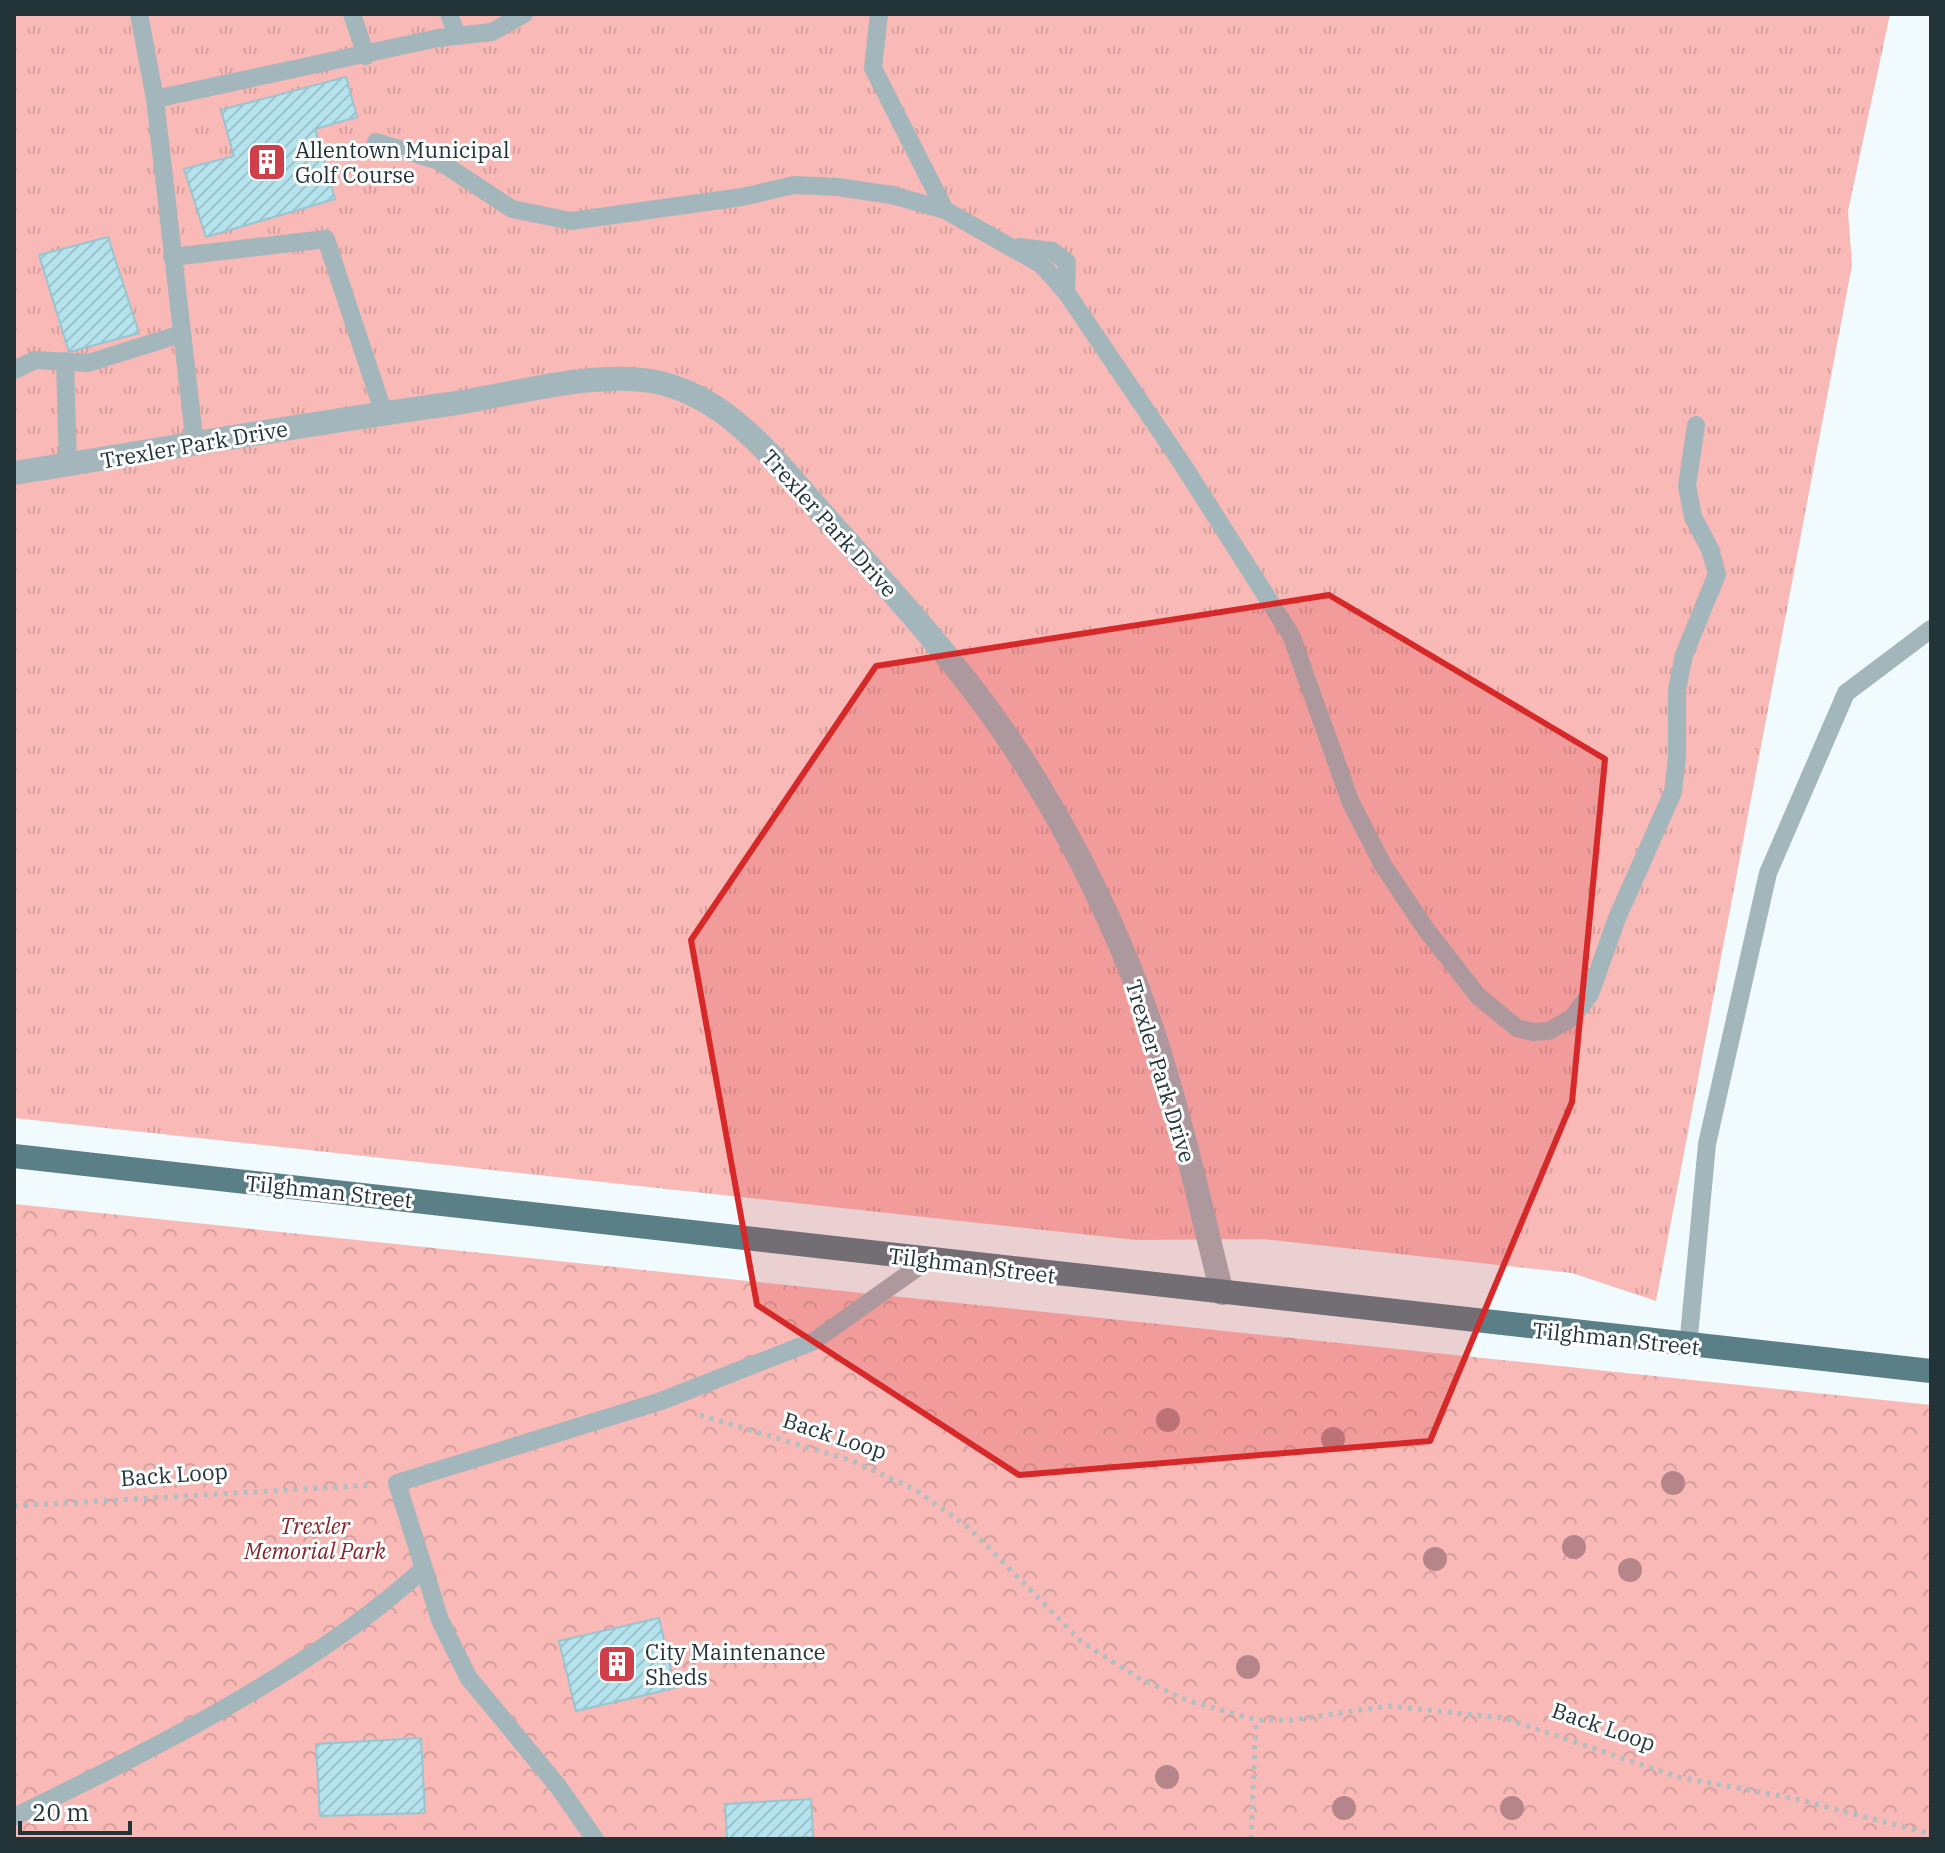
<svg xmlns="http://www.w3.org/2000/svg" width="1945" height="1853" viewBox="0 0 1945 1853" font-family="'IBM Plex Serif',serif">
<defs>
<pattern id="grass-tufts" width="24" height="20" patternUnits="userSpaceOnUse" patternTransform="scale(2)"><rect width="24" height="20" fill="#f8b9b7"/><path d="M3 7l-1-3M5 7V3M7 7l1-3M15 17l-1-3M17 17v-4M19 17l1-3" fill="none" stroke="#d4a09e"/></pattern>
<pattern id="park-crowns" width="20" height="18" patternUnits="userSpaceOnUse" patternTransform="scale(2)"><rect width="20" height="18" fill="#f8b9b7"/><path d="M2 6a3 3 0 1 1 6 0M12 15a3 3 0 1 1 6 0" fill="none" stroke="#d4a09e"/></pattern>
<pattern id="building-hatch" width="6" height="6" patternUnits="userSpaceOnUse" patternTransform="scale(2)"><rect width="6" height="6" fill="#b5e3ed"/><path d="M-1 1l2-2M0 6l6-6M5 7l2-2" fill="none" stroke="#9bc3cc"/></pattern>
</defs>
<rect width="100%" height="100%" fill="#f1fafc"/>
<!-- grass -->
<path fill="url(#grass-tufts)" d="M14,14H1890L1848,211L1852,265L1656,1301L1572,1273L1263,1239L1136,1240L14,1118Z"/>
<!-- park -->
<path fill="url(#park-crowns)" d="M14,1204L1931,1405V1839H14Z"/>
<!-- building -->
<path fill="url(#building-hatch)" stroke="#98c5cf" stroke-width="2" d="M346,77L357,117L315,129L335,199L206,237L184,169L234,156L221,110Z
M108,237L139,333L69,352L39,255Z
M659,1618L675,1688L576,1711L559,1641Z
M421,1738L425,1813L320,1816L316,1744Z
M811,1799L813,1837L727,1839L725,1804Z"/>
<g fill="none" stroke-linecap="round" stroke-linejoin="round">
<!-- path -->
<path stroke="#b3bec1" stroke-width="5" stroke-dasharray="4 6" stroke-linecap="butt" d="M700,1415L853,1461L916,1490L969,1528L1083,1643L1139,1678L1186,1700L1256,1720H1291L1389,1706L1504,1718L1678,1777L1792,1798L1931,1834
M14,1506L372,1485
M1251,1839L1256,1720"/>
<!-- lane -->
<path stroke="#a3b6bb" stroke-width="18" d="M139,14L155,99L438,38L492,32L524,14
M352,14L366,56
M449,14L457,36
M879,14L873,68L945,210
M155,99L195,445
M376,142L439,161L512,209L571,221L742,197L794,185L838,187L892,195L945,210L1042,265L1066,292L1181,462L1291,635L1351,803L1383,865L1425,928L1478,996L1517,1028L1533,1032L1549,1031L1572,1018L1590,994L1617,918L1673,792L1677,757V690L1684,655L1717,574L1710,549L1693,517L1687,486L1696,425
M1019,247L1052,251L1067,262L1066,292
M172,257L326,239L383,411
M65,361L68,465
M14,370L35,360L88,363L181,334
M1688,1347L1707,1144L1768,873L1846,693L1931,629
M14,1817C149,1751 312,1671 423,1569
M595,1839L557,1785L468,1677L440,1620L397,1483L661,1401L814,1341L928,1260"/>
<!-- street -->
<path stroke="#a3b6bb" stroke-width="24" d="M14,473C159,450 304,424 450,404C511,395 590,371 651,381C730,395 777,464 827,519C884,582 942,646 992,715C1048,793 1095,882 1131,971C1172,1074 1195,1185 1222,1293"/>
<!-- primary -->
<path stroke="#5b7f87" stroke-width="24" d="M14,1156L1931,1371"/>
</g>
<!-- trees -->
<g fill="#b6858a">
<circle cx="1168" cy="1420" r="12"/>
<circle cx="1333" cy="1439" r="12"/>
<circle cx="1673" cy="1483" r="12"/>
<circle cx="1574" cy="1547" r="12"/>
<circle cx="1435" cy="1559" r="12"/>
<circle cx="1630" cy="1570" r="12"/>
<circle cx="1248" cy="1667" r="12"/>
<circle cx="1167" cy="1777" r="12"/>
<circle cx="1344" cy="1808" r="12"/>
<circle cx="1512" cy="1808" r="12"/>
</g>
<!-- marked area -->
<path fill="#d62828" fill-opacity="0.2" stroke="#d62828" stroke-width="6" stroke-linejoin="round" d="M1329,595L1605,759L1572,1102L1430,1441L1019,1475L757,1305L691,940L876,666Z"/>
<!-- icons -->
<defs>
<g id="building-square" transform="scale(2)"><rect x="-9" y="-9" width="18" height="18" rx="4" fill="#cf3f4a" stroke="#fff"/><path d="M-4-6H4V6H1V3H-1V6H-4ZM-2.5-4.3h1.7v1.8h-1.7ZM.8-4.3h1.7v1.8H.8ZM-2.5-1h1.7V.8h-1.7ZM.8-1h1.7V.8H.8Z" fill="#fff"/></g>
</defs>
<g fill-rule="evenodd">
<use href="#building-square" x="267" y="162"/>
<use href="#building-square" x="617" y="1664"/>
</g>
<g text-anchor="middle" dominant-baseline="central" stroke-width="6" stroke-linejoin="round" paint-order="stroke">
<!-- poi labels -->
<g font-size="22" fill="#223438" stroke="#fff" text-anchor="start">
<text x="295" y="149">Allentown Municipal<tspan x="295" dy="25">Golf Course</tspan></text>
<text x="645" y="1651">City Maintenance<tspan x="645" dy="25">Sheds</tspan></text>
</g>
<!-- street labels -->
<g font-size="22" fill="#223438" stroke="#fff">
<text transform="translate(194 444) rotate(-10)">Trexler Park Drive</text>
<text transform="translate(830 523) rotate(48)">Trexler Park Drive</text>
<text transform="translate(1161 1071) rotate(73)">Trexler Park Drive</text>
<text transform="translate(329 1191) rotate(6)">Tilghman Street</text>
<text transform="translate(972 1265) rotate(7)">Tilghman Street</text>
<text transform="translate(1616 1338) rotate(6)">Tilghman Street</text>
<text transform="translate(835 1435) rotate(18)">Back Loop</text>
<text transform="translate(174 1474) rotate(-4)">Back Loop</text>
<text transform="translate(1604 1726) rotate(19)">Back Loop</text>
</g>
<!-- park labels -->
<g font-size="22" font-style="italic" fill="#85262d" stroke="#fff">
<text x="315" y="1525">Trexler<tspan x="315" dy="25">Memorial Park</tspan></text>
</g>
</g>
<!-- border -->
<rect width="1945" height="1853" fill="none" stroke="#223438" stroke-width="32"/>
<!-- scale -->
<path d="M20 1821v12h110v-12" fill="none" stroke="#223438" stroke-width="4"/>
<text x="32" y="1821" font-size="24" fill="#223438" stroke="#ffffff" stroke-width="6" paint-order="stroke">20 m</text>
</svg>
